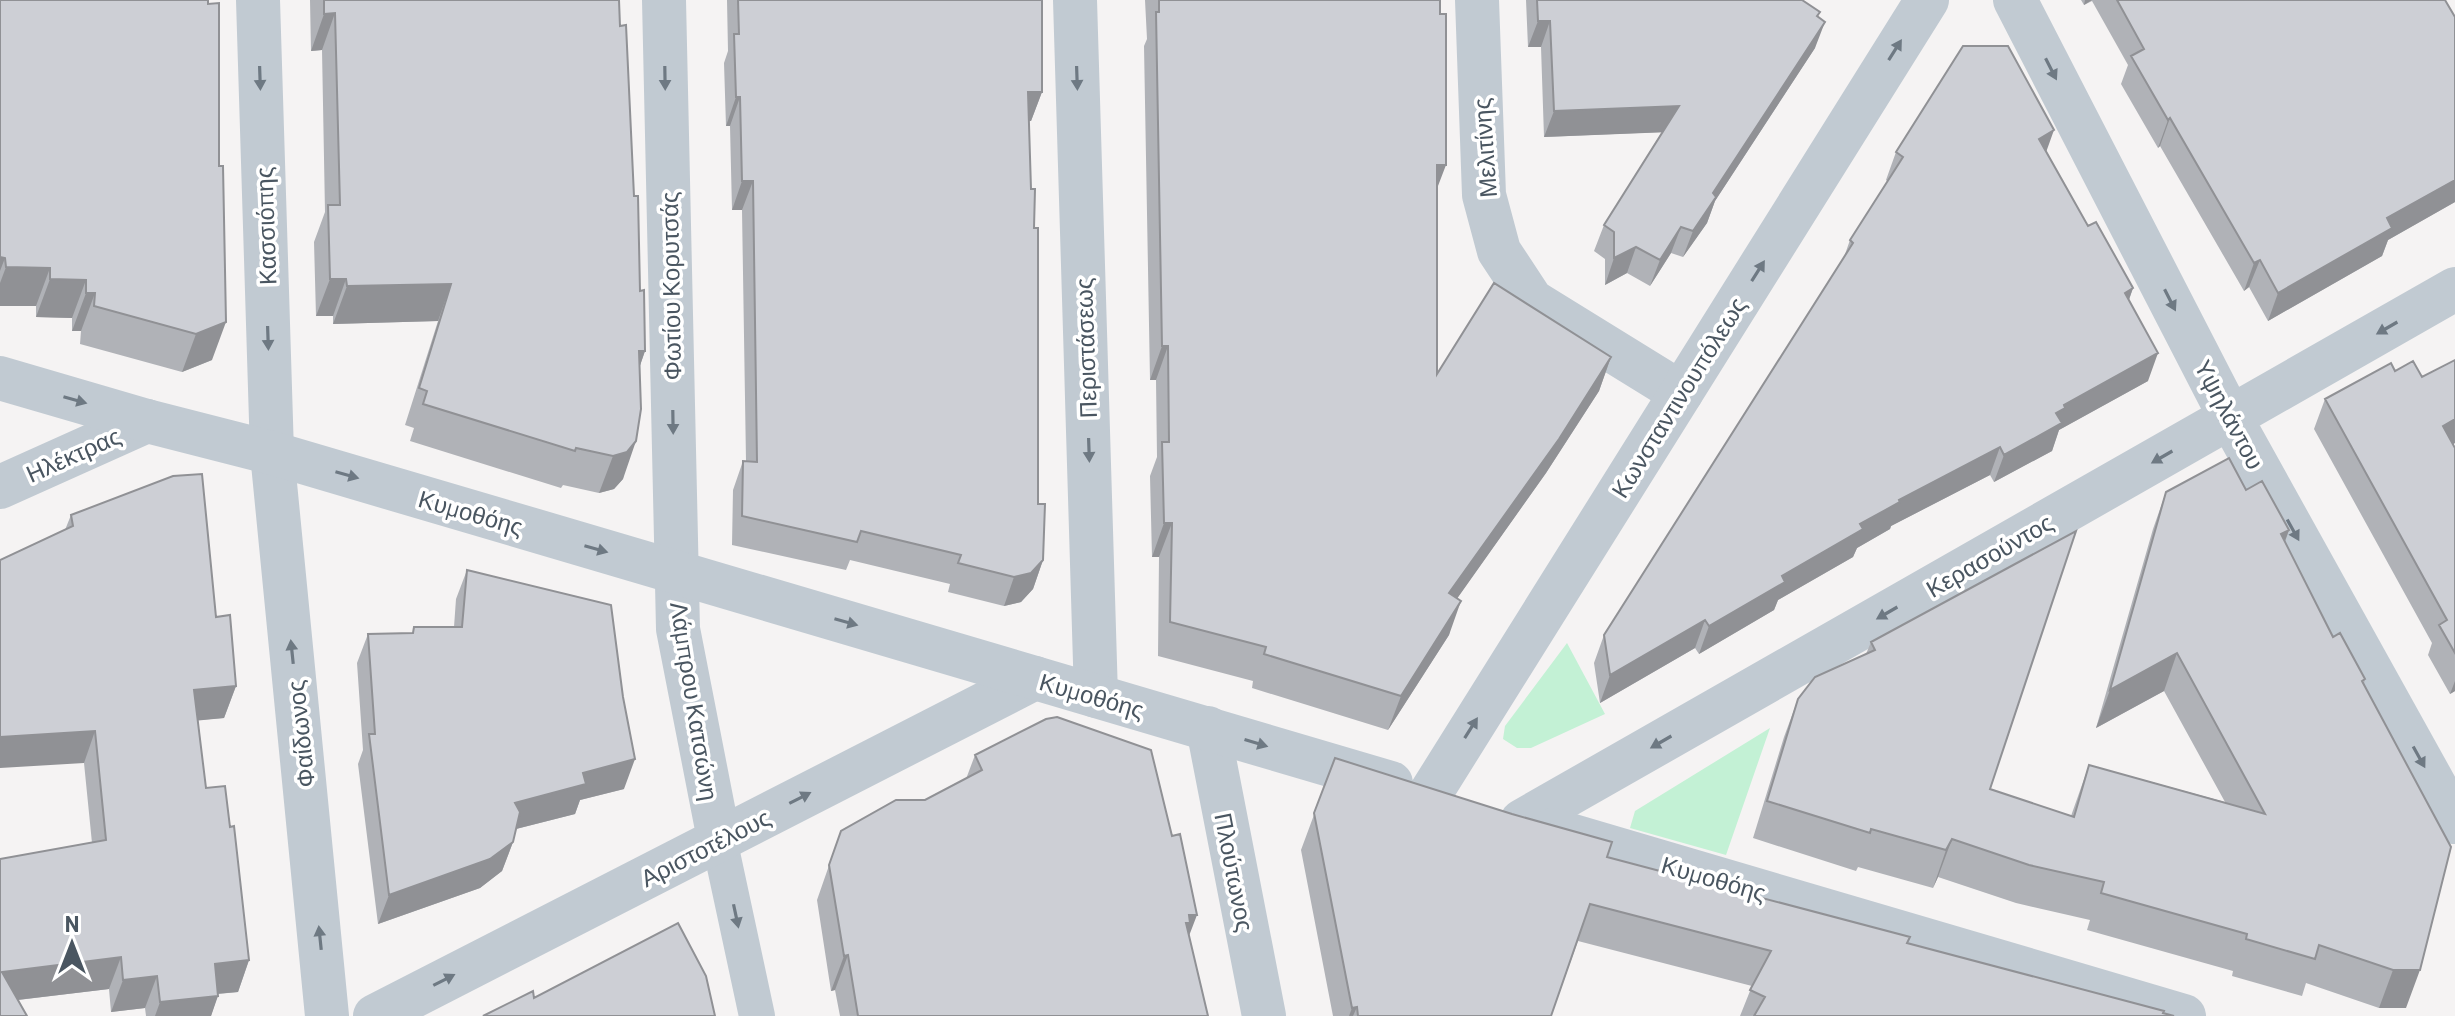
<svg xmlns="http://www.w3.org/2000/svg" width="2455" height="1016" viewBox="0 0 2455 1016" font-family="Barlow,sans-serif">
<rect width="100%" height="100%" fill="#f5f3f3"/>
<!-- green -->
<path fill="#c3f1d5" d="M1567,643L1605,714L1531,748H1517L1503,739L1505,726Z
M1770,728L1726,855L1630,828L1635,811Z"/>
<g fill="none" stroke-linecap="round" stroke-linejoin="round">
<!-- pedestrian -->
<path stroke="#c1cad2" stroke-width="36" d="M719,839L757,1016"/>
<!-- minor -->
<path stroke="#c1cad2" stroke-width="44" d="M258,0L272,453L327,1016
M664,0L678,629L719,839
M1075,0L1096,696
M1477,0L1484,195L1499,251L1532,301L1681,393
M2015,0L2230,417L2455,822
M0,487L147,421
M1208,728L1264,1016
M1522,821L2455,289
M375,1016L1035,678"/>
<!-- tertiary -->
<path stroke="#c1cad2" stroke-width="44" d="M0,378L147,421L272,453L1391,783
M1430,794L1927,0
M1553,830L2184,1016"/>
</g>
<!-- wall -->
<path fill="#b0b2b7" d="M0,0L212,360L182,372L80,344L81,331H72V318L36,317V306H0Z
M310,0H619L620,26L645,351L639,368L623,479L614,489L599,493L563,485L561,488L410,441L414,428L405,425L438,321L333,324V316H316L314,242L325,212L322,50L311,51Z
M727,0H1042V92L1031,121H1029L1031,189L1034,228L1038,504L1043,560L1033,589L1021,602L1004,606L948,592L950,584L850,560L846,570L732,545L733,490L743,461H746L742,210H732L730,126H726L724,63L728,51Z
M1145,0H1440L1437,190V374L1611,357L1599,391L1546,473L1457,598L1449,635L1388,730L1252,688L1253,681L1158,656L1159,557H1152L1150,476L1157,457L1156,380H1150L1144,46L1147,39Z
M1526,0H1802L1820,12L1818,17L1815,48L1715,201L1707,223L1683,257L1671,253L1650,286L1627,273L1605,285V259L1594,251L1604,225L1662,132L1544,137L1541,47H1528Z
M2081,0H2445L2455,17V202L2388,240L2382,256L2268,321L2249,287L2244,291L2160,146L2158,148L2121,84L2128,65L2092,1L2084,5Z
M1896,152H2046L2088,226L2133,288L2129,300L2148,381L2059,430L2052,451L1994,482L1990,475L1891,526L1890,529L1857,548L1853,557L1778,600L1774,610L1699,654L1695,648L1600,703L1594,663L1604,635L1843,260L1850,240L1888,182L1886,180Z
M2455,360V443L2453,444L2455,448V691L2450,694L2428,655L2432,643L2314,429L2325,399L2395,371L2422,377Z
M2246,490L2289,530L2285,542L2333,637L2365,679L2364,684L2406,1008H2379L2306,983L2302,996L2232,976L2233,971L2087,930L2090,920L2016,903L1938,877L1933,888L1858,867L1856,871L1753,838L1784,737L1798,699L1866,654L1871,642L1990,789L2071,816L2089,765L2225,802L2164,691L2096,728L2153,529L2166,492Z
M71,515L216,617L236,686L224,718L198,720L206,788L230,827L249,960L238,992L218,994L211,1016H146L145,1008L111,1012L109,989L18,1000L0,1016L92,843L84,763L65,530Z
M467,570L624,789L580,800L575,814L516,829L513,842L502,871L480,888L378,924L358,764L363,750L357,663L368,634L412,633L454,627L456,599Z
M975,755L1189,936L1208,1016H840L835,990L831,991L817,900L841,831L925,800L966,779Z
M1335,758L1607,857L1908,943L2174,1016H1740L1752,986L1578,941L1551,1016H1333L1301,850Z"/>
<!-- shaded-wall -->
<path fill="#909195" d="M2085,0H2092L2084,5Z
M335,13L322,50L311,51L324,14Z
M1538,21H1550L1541,47H1528Z
M1825,22L1815,48L1715,201L1707,223L1683,257L1693,231L1713,193Z
M1028,92H1042L1031,121H1017Z
M736,97H740L730,126H726Z
M1679,106L1670,132L1544,137L1554,111Z
M2170,118L2160,146L2158,148L2168,120Z
M2054,130L2044,158L2039,139Z
M1437,165H1446L1433,199Z
M2455,180V202L2388,240L2382,256L2268,321L2278,293L2387,218Z
M742,181H753L742,210H732Z
M1681,227L1671,253L1650,286L1660,260Z
M1636,247L1627,273L1605,285L1614,258Z
M0,257L5,258L0,271Z
M2260,260L2249,287L2244,291L2254,263Z
M6,267L50,268L36,306H0V283Z
M50,279L86,280L72,318L36,317Z
M330,279H346L333,316H316Z
M451,284L438,321L333,324L347,286Z
M2133,288L2123,316L2125,293Z
M86,293H95L81,331H72Z
M226,322L212,360L182,372L196,334Z
M1162,346H1168L1156,380H1150Z
M639,351H645L632,389Z
M2158,353L2148,381L2059,430L2052,451L1994,482L2004,455L2064,405Z
M1611,357L1599,391L1546,473L1437,627L1449,593Z
M2455,419V443L2432,456L2443,426Z
M636,441L623,479L614,489L599,493L613,456Z
M2000,447L1990,475L1891,526L1890,529L1857,548L1853,557L1778,600L1774,610L1699,654L1709,626L1860,524L1899,500Z
M1164,523H1172L1159,557H1152Z
M2289,530L2275,568L2281,534Z
M1043,560L1033,589L1021,602L1004,606L1014,577Z
M1461,601L1449,635L1388,730L1401,696Z
M1705,620L1695,648L1600,703L1610,675Z
M2177,653L2164,691L2096,728L2110,690Z
M2455,681V691L2450,694Z
M236,686L224,718L183,722L194,690Z
M95,731L84,763L0,768V737Z
M635,759L624,789L580,800L575,814L504,832L515,803L583,773Z
M1952,839L1938,877L1933,888L1946,850Z
M513,842L502,871L480,888L378,924L389,895Z
M1189,915H1197L1184,949H1180Z
M848,955L835,990L831,991L844,956Z
M121,957L109,989L0,1002L2,972Z
M249,960L238,992L203,995L215,964Z
M2393,970H2420L2406,1008H2379Z
M157,976L145,1008L111,1012L123,980Z
M218,996L211,1016H155L160,1002Z
M1357,1007L1353,1016H1349L1352,1008Z"/>
<!-- building -->
<path fill="#cdcfd5" stroke="#909195" stroke-width="2" d="M0,0H208V4L219,3V166H223L226,322L196,334L94,306L95,293H86V280L50,279V268L6,267L5,258L0,257Z
M324,0H619L620,26L626,25L634,196H638L640,291L644,290L645,351H639L641,409L636,441L627,452L613,456L576,448L575,451L423,404L427,391L419,388L451,284L347,286L346,279H330L328,205H340L335,13L324,14Z
M738,0H1042V92H1028L1031,189H1035L1034,228H1038V504H1045L1043,560L1031,573L1014,577L958,563L961,555L861,531L857,542L742,516L743,461L757,462L753,181H742L740,97H736L734,34H739Z
M1159,0H1440V14H1446V165H1437V374L1494,283L1611,357L1559,439L1449,593L1461,601L1401,696L1264,654L1266,647L1170,622L1172,523H1164L1162,442H1169L1168,346H1162L1156,12H1159Z
M1537,0H1802L1820,12L1817,16L1825,22L1713,193L1716,197L1693,231L1681,227L1660,260L1636,247L1614,258V232L1604,225L1679,106L1554,111L1550,21H1538Z
M2117,0H2445L2455,17V180L2387,218L2392,228L2278,293L2260,260L2254,263L2170,118L2168,120L2131,56L2144,49Z
M1963,46H2008L2054,130L2039,139L2088,226L2096,222L2133,288L2125,293L2158,353L2064,405L2065,408L2056,413L2062,423L2004,455L2000,447L1899,500L1900,502L1860,524L1863,529L1782,576L1785,582L1709,626L1705,620L1610,675L1604,635L1853,243L1850,240L1903,157L1896,152Z
M2455,360V419L2443,426L2455,448V653L2439,625L2447,620L2325,399L2391,363L2395,371L2413,361L2422,377Z
M2229,458L2246,490L2262,481L2289,530L2281,534L2333,637L2340,633L2365,679L2362,681L2451,847L2420,970H2393L2319,945L2315,959L2246,939L2247,934L2101,893L2104,882L2029,865L1952,839L1946,850L1871,829L1870,833L1767,801L1798,699L1815,677L1875,650L1871,642L2076,531L1990,789L2074,817L2089,765L2265,814L2177,653L2110,690L2166,492Z
M202,474L216,617L230,615L236,686L194,690L206,788L225,786L230,827L234,826L249,960L215,964L218,996L160,1002L157,976L123,980L121,957L2,972L27,1016H0V859L106,840L95,731L0,737V560L73,526L71,515L173,476Z
M467,570L611,605L623,697L635,759L583,773L586,784L515,803L520,812L513,842L490,859L389,895L369,734H375L368,634L413,633L414,627H462Z
M1057,717L1151,750L1172,836L1180,834L1197,915H1189L1190,923H1186L1208,1016H858L848,955L844,956L829,865L841,831L896,800H925L982,770L975,755L1046,719Z
M1335,758L1512,814L1612,842L1607,857L1910,937L1907,943L2164,1011L2163,1013L2174,1016H1754L1765,997L1750,990L1771,951L1590,904L1551,1016H1358L1357,1007L1352,1008L1314,813Z
M678,923L706,976L715,1016H483L533,991L534,998Z"/>
<!-- one-way arrows -->
<defs><path id="oneway-solid" d="M-6-.8H1V-3.2L6.5 0L1 3.2V.8H-6Z" transform="scale(2)"/></defs>
<g fill="#6e7983">
<use href="#oneway-solid" transform="translate(1895 50) rotate(-58)"/>
<use href="#oneway-solid" transform="translate(2051 69) rotate(63)"/>
<use href="#oneway-solid" transform="translate(260 78) rotate(88)"/>
<use href="#oneway-solid" transform="translate(665 78) rotate(89)"/>
<use href="#oneway-solid" transform="translate(1077 78) rotate(88)"/>
<use href="#oneway-solid" transform="translate(1758 271) rotate(-58)"/>
<use href="#oneway-solid" transform="translate(2170 300) rotate(63)"/>
<use href="#oneway-solid" transform="translate(2387 328) rotate(150)"/>
<use href="#oneway-solid" transform="translate(268 338) rotate(88)"/>
<use href="#oneway-solid" transform="translate(75 400) rotate(16)"/>
<use href="#oneway-solid" transform="translate(673 422) rotate(89)"/>
<use href="#oneway-solid" transform="translate(1089 450) rotate(88)"/>
<use href="#oneway-solid" transform="translate(2162 457) rotate(150)"/>
<use href="#oneway-solid" transform="translate(347 475) rotate(16)"/>
<use href="#oneway-solid" transform="translate(2293 530) rotate(61)"/>
<use href="#oneway-solid" transform="translate(596 549) rotate(16)"/>
<use href="#oneway-solid" transform="translate(1887 613) rotate(150)"/>
<use href="#oneway-solid" transform="translate(846 622) rotate(16)"/>
<use href="#oneway-solid" transform="translate(292 652) rotate(-96)"/>
<use href="#oneway-solid" transform="translate(1471 728) rotate(-58)"/>
<use href="#oneway-solid" transform="translate(1661 742) rotate(150)"/>
<use href="#oneway-solid" transform="translate(1256 743) rotate(17)"/>
<use href="#oneway-solid" transform="translate(2419 757) rotate(61)"/>
<use href="#oneway-solid" transform="translate(800 798) rotate(-27)"/>
<use href="#oneway-solid" transform="translate(736 916) rotate(78)"/>
<use href="#oneway-solid" transform="translate(320 938) rotate(-96)"/>
<use href="#oneway-solid" transform="translate(444 980) rotate(-27)"/>
</g>
<g text-anchor="middle" dominant-baseline="central" stroke-width="7" stroke-linejoin="round" paint-order="stroke">
<!-- street labels -->
<g font-size="24" fill="#4a5661" stroke="#fff">
<text transform="translate(1484 148) rotate(-94)">Μελιτίνης</text>
<text transform="translate(265 226) rotate(-92)">Κασσιόπης</text>
<text transform="translate(670 286) rotate(-91)">Φωτίου Κορυτσάς</text>
<text transform="translate(1085 348) rotate(-92)">Περιστάσεως</text>
<text transform="translate(1678 397) rotate(-58)">Κωνσταντινουπόλεως</text>
<text transform="translate(2230 414) rotate(62)">Υψηλάντου</text>
<text transform="translate(73 454) rotate(-24)">Ηλέκτρας</text>
<text transform="translate(471 512) rotate(16)">Κυμοθόης</text>
<text transform="translate(1989 555) rotate(-30)">Κερασούντος</text>
<text transform="translate(1092 695) rotate(16)">Κυμοθόης</text>
<text transform="translate(695 701) rotate(81)">Λάμπρου Κατσώνη</text>
<text transform="translate(300 734) rotate(-96)">Φαίδωνος</text>
<text transform="translate(705 847) rotate(-27)">Αριστοτέλους</text>
<text transform="translate(1235 872) rotate(79)">Πλούτωνος</text>
<text transform="translate(1714 878) rotate(16)">Κυμοθόης</text>
</g>
</g>
<!-- north arrow -->
<g transform="translate(72 944)" stroke="#ffffff" stroke-width="6" paint-order="stroke">
<path d="M0-6L14 30L0 20L-14 30Z" fill="#4a5661"/>
<text y="-12" font-size="22" font-weight="bold" text-anchor="middle" fill="#4a5661">N</text>
</g>
</svg>
